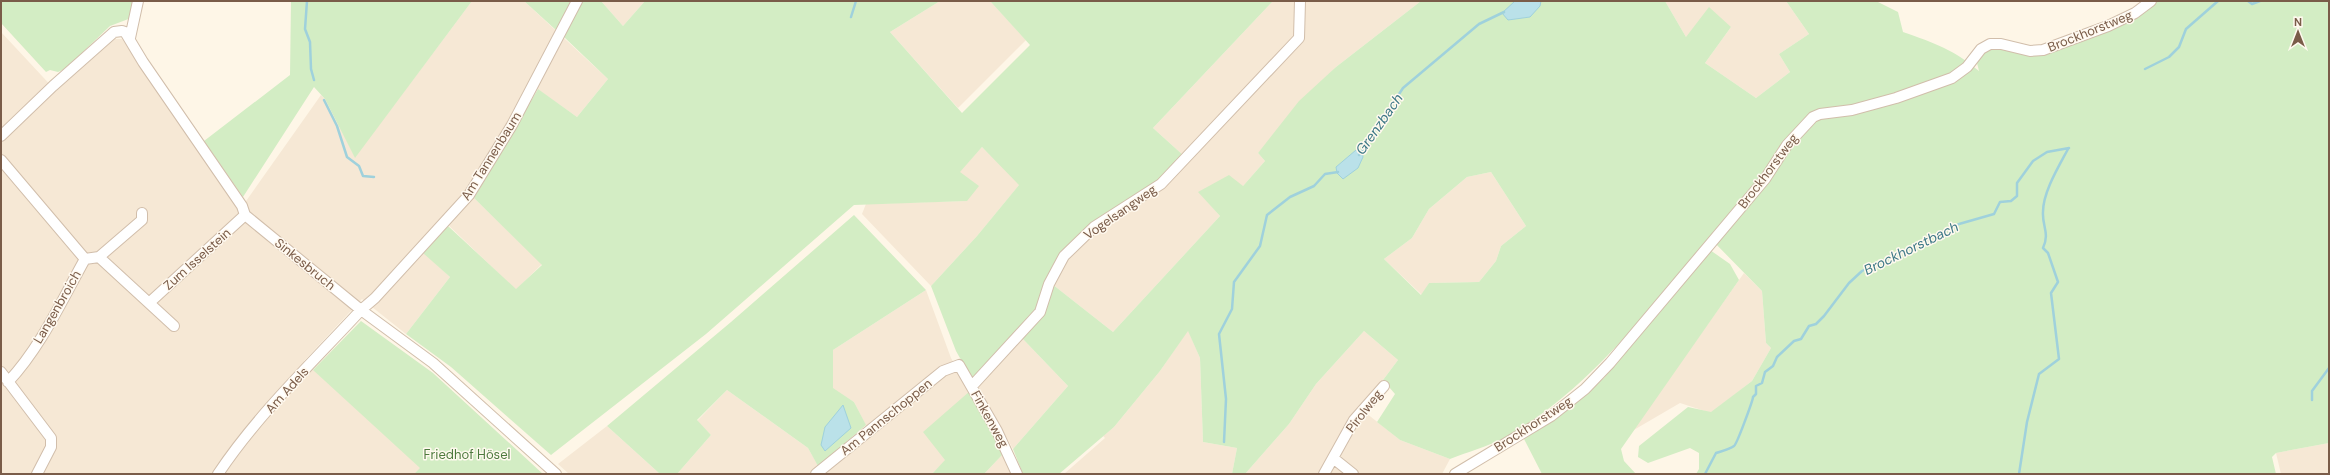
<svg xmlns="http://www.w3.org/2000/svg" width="2330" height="475" viewBox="0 0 2330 475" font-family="'DM Sans',sans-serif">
<rect width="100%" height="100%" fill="#fef6e7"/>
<!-- residential -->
<path fill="#f6e8d5" d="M472,1H524L608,79L577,117L530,84L467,189L474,198L542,264L516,290L443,220L418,247L450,277L406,334L362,299L304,361L421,468L414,474H1V32L56,91L115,39H122L239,211L321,95L325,99L355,157Z
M601,1H645L623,26Z
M940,1H990L1026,40L958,108L890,32Z
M1273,1H1421L1336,67L1258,153L1265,161L1243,186L1199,192L1220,216L1113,332L1052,284L1065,258L1184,156L1153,128Z
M1665,1H1786L1809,34L1779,54L1790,72L1756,98L1705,63L1731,27L1686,37Z
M982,147L1020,184L977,236L931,286L862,214L866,204L967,201L959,172Z
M1491,172L1526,226L1501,246L1496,261L1479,282L1429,283L1422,295L1384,259L1412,238L1429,209L1467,177Z
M1744,273L1762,291L1766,343L1771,348L1752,381L1711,413L1680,403L1632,431Z
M926,290L951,358L970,391L946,460L932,474H677L711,435L697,421L727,390L808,448L822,472L870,434L854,402L833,389V350Z
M1188,330L1200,358L1203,442L1237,448L1232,474H1064L1105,438L1103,436L1114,427L1160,371Z
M1364,331L1398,360L1361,409L1400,440L1450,459L1442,474H1245L1289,424L1316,384Z
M1021,337L1068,386L1013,449L977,386Z
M607,426L660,474H569L558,464Z
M2329,443V474H2281L2276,453Z
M1003,454L1011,474H984Z"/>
<!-- green -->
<path fill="#d3edc4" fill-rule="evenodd" d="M1,1H133L131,18L110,26L65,69L58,72L50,70L46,72L1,23Z
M291,1H472L355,158L325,99L314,87L243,197L204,141L290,75Z
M524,1H572L557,31Z
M582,1H601L623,26L645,1H940L890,32L962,113L1030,45L990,1H1273L1153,128L1184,156L1159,182L1061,254L1052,284L1113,332L1220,216L1198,192L1229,175L1243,186L1265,161L1258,153L1299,101L1336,67L1421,1H1665L1686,37L1709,7L1731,27L1705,63L1756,98L1790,72L1779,54L1809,34L1786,1H1876L1898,12L1903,32C1935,43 1954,50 1979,71L1977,63L1986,50L2000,48L2027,54L2156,1H2329V443L2276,453L2272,457L2276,474H1696L1699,469V453L1690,448L1648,463L1638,457L1639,446L1688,407L1711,412L1752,381L1771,348L1766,343L1762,291L1710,238C1647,310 1589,391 1504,438C1487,447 1467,452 1450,459L1400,440L1377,422L1395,394L1383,380L1398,360L1364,331L1316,384L1289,424L1245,474H1232L1237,448L1203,442L1200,358L1188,331L1160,371L1114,427L1059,474H1023L1013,449L1068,386L1021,337L973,381L956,351L931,286L977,236L1019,185L982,147L960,172L979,186L967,201L854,205L706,334L551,455L451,367L406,334L450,277L423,253L448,226L516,289L542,265L474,198L538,89L577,117L608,79L564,37ZM1491,172L1526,226L1501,246L1496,261L1479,282L1429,283L1421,295L1384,259L1412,238L1429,209L1467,177Z
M854,215L926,290L833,350V388L854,402L866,425L818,466L808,448L727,390L697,420L711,435L677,474H660L607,426L731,322Z
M1710,250L1730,264L1739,280L1621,449L1624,461L1636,474H1542L1524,439L1563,413L1604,378Z
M361,321L433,373L543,474H414L420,468L313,370Z
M970,391L1003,451V454L984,474H932L945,460L923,432Z"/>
<!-- water -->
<path fill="#bae1e9" stroke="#9fd1dc" d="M1515,1H1541L1540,6L1530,17L1508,20L1502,13Z
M1356,150L1362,152L1363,157L1358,168L1343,179L1337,173L1336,167Z
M843,405L851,428L825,451L821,445L825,427Z"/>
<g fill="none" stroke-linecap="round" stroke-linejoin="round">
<!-- stream -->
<path stroke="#9fd1dc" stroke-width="2.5" d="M307,1L305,29L310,42L311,69L314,80
M2248,1L2252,4L2260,1
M851,17L856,1
M2145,69L2169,57L2179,47L2186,29L2218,1
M324,100L337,126L347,157L359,166L363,176L374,177
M1359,155L1403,88L1479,24L1504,12
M2312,400V391L2329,368
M1224,442L1226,399L1219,334L1232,309L1234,282L1260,246L1267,215L1290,197L1314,186L1325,174L1338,172
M1705,474L1716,453C1722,451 1730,449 1734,446C1737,444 1753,400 1753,397L1756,394V386L1762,383L1765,372L1773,366L1777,357L1794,341L1801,339L1809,326L1816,324L1824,316L1849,283L1862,271L1959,224L1994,214L2000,202L2011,201L2017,196V183L2033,161L2047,152L2069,148
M2019,474L2027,422L2039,374L2059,359L2051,293L2058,282L2048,253L2043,248C2050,233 2042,226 2043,212C2043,192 2059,166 2068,149"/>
<!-- minor casing -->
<g stroke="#d1beab" stroke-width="12">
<path id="minor" d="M130,38L138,1
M1,136L53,86L114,32L122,31L125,32L143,62L242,206L245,215L361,310L433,363L556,474
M1,160L85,259C62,300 41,347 8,382
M99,257L142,220V213
M85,259L99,257L149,303L245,215
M149,303L174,326
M1,372L51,438V447L37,474
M972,386L1040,312L1049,284L1064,256L1094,227L1161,184L1299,38L1300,1
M1333,458L1353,474
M218,474C258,414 312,363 361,310L375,298L469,195L512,125L577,1
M816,474L943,371L959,365L997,431L1017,474
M1324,474L1354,420L1384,386
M1455,474L1551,416L1585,389L1610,363L1765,179L1787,145L1813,117L1820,114L1852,110L1896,98L1952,78L1967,67L1981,49L1990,44H2001L2030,51L2043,50L2108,26L2135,13L2151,1"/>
</g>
<!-- minor -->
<use href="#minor" stroke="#fff" stroke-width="10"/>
</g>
<g text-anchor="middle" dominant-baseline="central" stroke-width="3" stroke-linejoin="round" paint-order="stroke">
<!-- street labels -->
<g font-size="13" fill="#7a5c49" stroke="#fff9ef">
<text transform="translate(2090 31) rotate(-22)">Brockhorstweg</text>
<text transform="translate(491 156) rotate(-58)">Am Tannenbaum</text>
<text transform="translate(1768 171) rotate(-53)">Brockhorstweg</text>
<text transform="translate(1120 212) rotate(-35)">Vogelsangweg</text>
<text transform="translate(197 259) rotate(-42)">Zum Isselstein</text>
<text transform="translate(305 264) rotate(39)">Sinkesbruch</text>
<text transform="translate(57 307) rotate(-60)">Langenbroich</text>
<text transform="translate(287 390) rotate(-48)">Am Adels</text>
<text transform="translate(1364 411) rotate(-52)">Pirolweg</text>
<text transform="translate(886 417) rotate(-39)">Am Pannschoppen</text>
<text transform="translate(990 419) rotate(61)">Finkenweg</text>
<text transform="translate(1533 424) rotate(-33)">Brockhorstweg</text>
</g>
<!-- park labels -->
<g font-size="13" fill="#4d7a3d" stroke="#fff9ef">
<text x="467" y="454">Friedhof Hösel</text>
</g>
<!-- water labels -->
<g font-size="14" font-style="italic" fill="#3e7987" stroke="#fff9ef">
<text transform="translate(1379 124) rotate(-55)">Grenzbach</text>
<text transform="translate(1911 248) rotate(-26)">Brockhorstbach</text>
</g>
</g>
<!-- border -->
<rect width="2330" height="475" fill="none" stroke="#7a5c49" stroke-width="4"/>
<!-- north arrow -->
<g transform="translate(2298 32)" stroke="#fff9ef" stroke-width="3" paint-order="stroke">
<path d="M0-3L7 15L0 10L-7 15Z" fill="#7a5c49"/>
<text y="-6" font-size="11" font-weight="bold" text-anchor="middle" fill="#7a5c49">N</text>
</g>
</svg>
